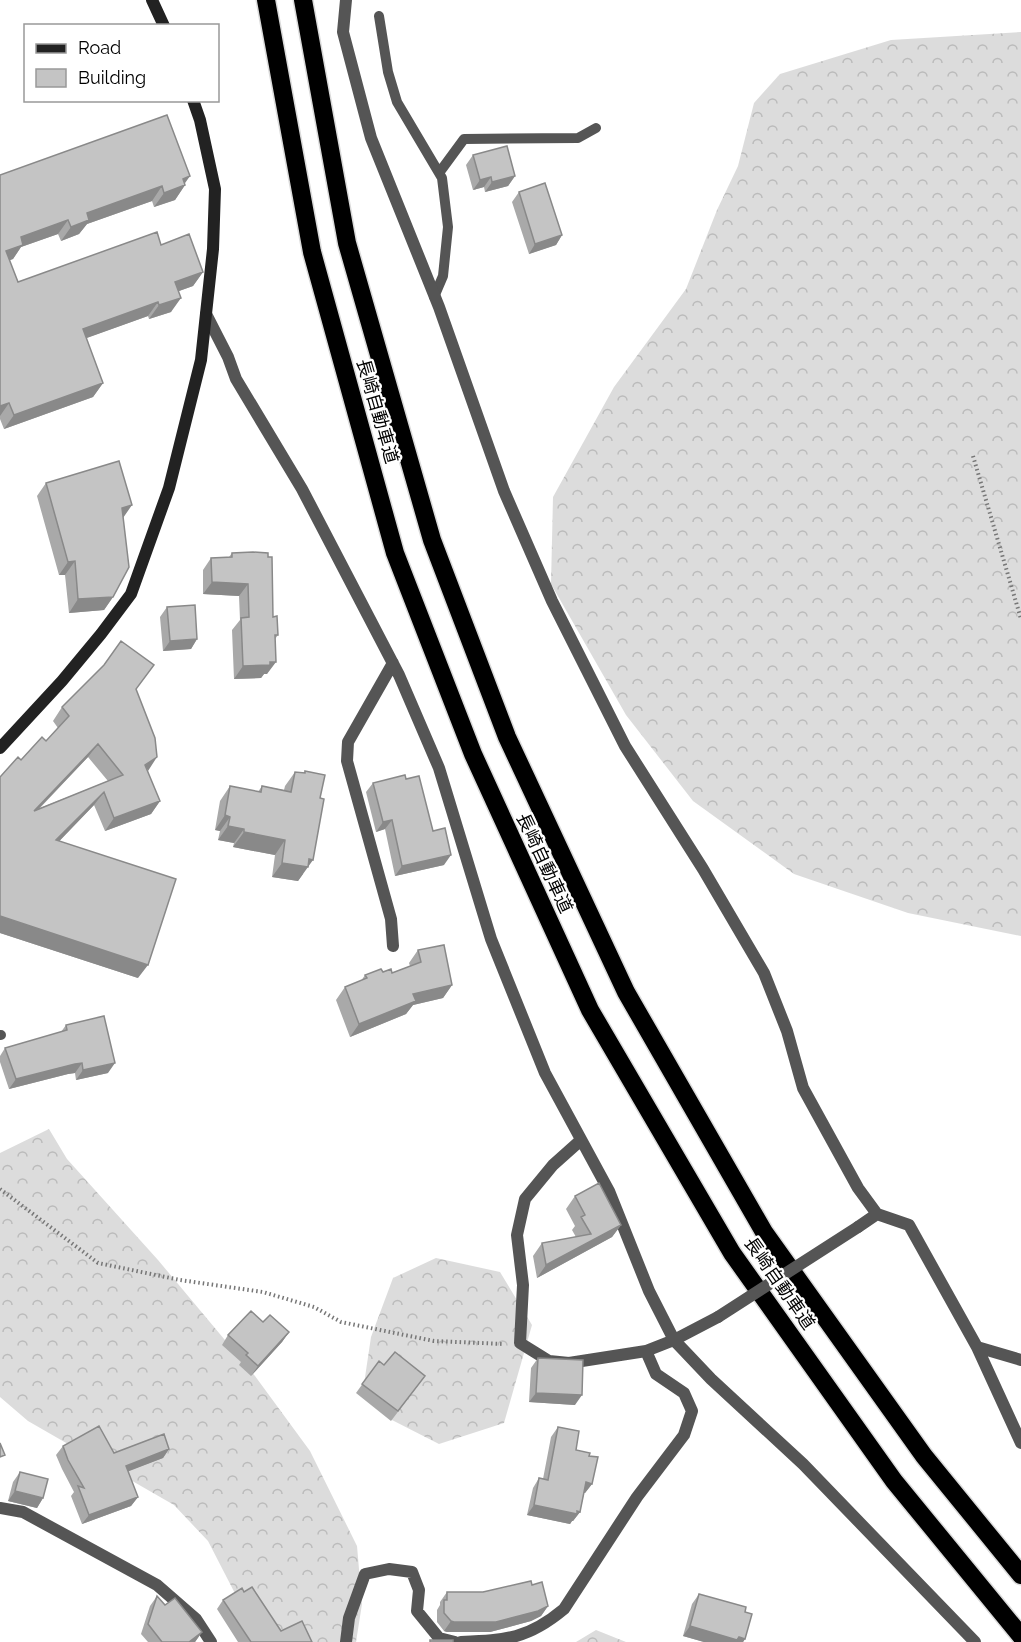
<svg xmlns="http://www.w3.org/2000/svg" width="1021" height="1642" viewBox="0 0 1021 1642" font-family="Raleway,'Noto Sans JP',sans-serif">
<defs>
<pattern id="forest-crowns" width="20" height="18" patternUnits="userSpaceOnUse" patternTransform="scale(1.5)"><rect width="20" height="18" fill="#dcdcdc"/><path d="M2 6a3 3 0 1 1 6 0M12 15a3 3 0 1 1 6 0" fill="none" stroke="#bbb"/></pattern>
</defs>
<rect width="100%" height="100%" fill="#fff"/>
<!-- forest -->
<path fill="url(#forest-crowns)" d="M1021,32V936L908,913L794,874L693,801L626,715L551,584L553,497L614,387L686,289L717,210L738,166L754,103L780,74L891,40Z
M49,1129L67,1159L158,1260L255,1376L310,1451L357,1546L362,1604L356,1642H260L208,1541L174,1505L28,1421L0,1397V1153Z
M436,1258L500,1272L532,1325L504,1423L439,1444L390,1419L364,1384L371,1337L393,1278Z
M596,1630L626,1642H576Z"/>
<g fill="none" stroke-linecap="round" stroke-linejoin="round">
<!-- highway casing -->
<g stroke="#dbdbdb" stroke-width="21">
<path id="highway" d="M266,0L312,252L395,553L473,754L590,1010L732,1253L894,1481L1021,1636
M303,0L347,243L432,540L507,737L626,992L764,1232L924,1456L1021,1575"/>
</g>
<!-- path -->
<path stroke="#777" stroke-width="4" stroke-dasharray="1.5 3" stroke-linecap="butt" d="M973,456L1021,619
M0,1189L98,1263L180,1280L263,1292L314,1307L341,1322L434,1341L504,1344"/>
<!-- lane -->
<path stroke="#555" stroke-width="10" d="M379,16L388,72L397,102L442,178L448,227L443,276L434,297
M439,173L464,139L578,138L596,128
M0,1035H1"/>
<!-- street -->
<path stroke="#555" stroke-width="12" d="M346,0L343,32L371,138L439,307L504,491L552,601L625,746L703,869L764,973L787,1031L803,1088L858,1188L877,1214L909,1225L977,1347L1021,1443
M206,314L228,357L236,379L302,489L399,675L439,768L491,939L545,1073L609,1191L649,1291L674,1340L711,1379L803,1464L975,1642
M393,663L348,742L347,761L391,919L393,946
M581,1140L553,1165L525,1199L517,1235L523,1285L520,1343L549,1361L569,1363L646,1351
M858,1227L877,1214
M977,1347L1021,1360
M0,1508L23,1512L157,1585L196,1619L211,1642
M346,1642L349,1618L365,1574L389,1569L412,1572L419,1590L417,1611L439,1638L455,1642
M461,1642C507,1640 528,1639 564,1609L637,1497L684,1435L692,1411L684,1393L656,1374L646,1351L674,1340L718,1317"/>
<!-- secondary -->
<path stroke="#222" stroke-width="12" d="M152,0L164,26
M0,748L62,681L101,634L131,594L169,488L201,360L213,249L215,189L200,120L193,100"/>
<!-- highway -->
<use href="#highway" stroke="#000" stroke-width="18"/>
<!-- street-bridge -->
<path stroke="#555" stroke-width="12" d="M718,1317L858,1227"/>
</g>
<!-- wall -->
<path fill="#a9a9a9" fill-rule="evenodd" d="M473,155L515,176L508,186L485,192L484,187L473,190L466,165Z
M0,175L185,184V185L175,200L154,207L152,201L87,224L79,234L61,241L58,234L21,247L13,259L9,260L18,282L161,245L203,272L193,286L179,291L171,312L149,319L148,316L86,338L103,383L93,397L4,429L0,419Z
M519,192L562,235L556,245L529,254L512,202Z
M46,483L123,518L113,597L104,610L69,613L65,575H59L37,496Z
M232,553L273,617L278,635L275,639L267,674H264L261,678L234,679L232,630L240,620L239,596L203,594V570L211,558L229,557Z
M167,607L197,639L191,649L163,651L160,617Z
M136,690L147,771L160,801L151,814L105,831L94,805L59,841L138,978L0,933V777L46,741L58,728L53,721L62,707ZM88,757L108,781L40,808Z
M305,771L303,874L298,881L272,877L275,855L233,847L234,843L218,840L220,831L215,830L220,801L230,786L258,792L262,786L284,790L285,786L295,772L303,773Z
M406,779L433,831L444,865L395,876L385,829L376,832L366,792L373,783Z
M418,950L452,985L443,998L413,1005L406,1014L350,1037L336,1000L345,987L361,981L365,975L383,972L392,973L410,966L409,963Z
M66,1025L108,1073L76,1080L75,1073L68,1074L9,1089L0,1062V1056L5,1048L61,1032Z
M575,1196L621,1225L612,1237L537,1278L533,1256L542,1243L576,1237L572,1230L575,1226L566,1209Z
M263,1322L289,1332L282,1342L251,1376L239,1365L241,1362L222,1345L228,1335Z
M538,1358L575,1405L529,1402L531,1368Z
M379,1361L384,1365L425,1376L391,1421L356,1393Z
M558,1427L576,1450L589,1456L592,1484L585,1493H584L580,1512L573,1521H572L570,1524L527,1515L533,1488L539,1478L543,1479L551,1437Z
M63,1446L114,1453L169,1449L163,1458L128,1471L138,1497L131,1506L82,1524L71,1496L74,1492L62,1469L56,1455Z
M20,1472L43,1498L37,1508L8,1501L13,1482Z
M532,1585L548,1606L541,1616L531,1621L490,1632H447L444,1631L437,1622V1610L440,1605V1602L447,1592H483Z
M244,1592L281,1631L312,1642H238L217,1609L223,1600Z
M699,1594L745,1612V1639L743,1642H704L683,1636L692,1604Z
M157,1596L165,1605L202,1632L195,1642H148L141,1634L150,1606Z"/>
<!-- shaded-wall -->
<path fill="#898989" d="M190,176L183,186L185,185L175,200L154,207L164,193L183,179Z
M515,176L508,186L485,192L492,182Z
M491,177L484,187L473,190L480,180Z
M162,186L152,201L87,224L79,234L61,241L71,227L87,213Z
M68,220L58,234L21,247L13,259L0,264L6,251L21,237Z
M562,235L556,245L529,254L535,244Z
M203,272L193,286L165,296L175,282Z
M181,298L171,312L149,319L159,305Z
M158,302L148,316L73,343L83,329Z
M103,383L93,397L4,429L14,415Z
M9,403L0,416V406Z
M132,505L123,518L122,508Z
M75,561L65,575H59L68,562Z
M212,582L248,584L239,596L203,594Z
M113,597L104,610L69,613L78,599Z
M197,639L191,649L163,651L170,641Z
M270,662H276L267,674H264L261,678L234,679L243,666Z
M98,744L88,757L24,824L34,811Z
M157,757L148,771L145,765Z
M104,792L94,805L47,854L56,840Z
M160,801L151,814L105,831L114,818Z
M225,815L230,817L220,831L215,830Z
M392,820L385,829L376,832L383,822Z
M228,826L244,829L234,843L218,840Z
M244,832L285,840L275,855L233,847Z
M451,855L444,865L395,876L402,866Z
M309,859L313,860L298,881L272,877L282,863Z
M0,916L148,965L138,978L0,933Z
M452,985L443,998L413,1005L406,1014L350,1037L359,1024L413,994Z
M82,1063L75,1073L68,1074L9,1089L16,1079L75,1064Z
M115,1063L108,1073L76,1080L83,1070Z
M621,1225L612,1237L537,1278L546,1265Z
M289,1332L282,1342L251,1376L258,1366Z
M536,1393L582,1395L575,1405L529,1402Z
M169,1449L163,1458L119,1475L126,1466Z
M586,1482L592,1484L585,1493L579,1492Z
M15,1491L43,1498L37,1508L8,1501Z
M138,1497L131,1506L82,1524L89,1515Z
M534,1505L580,1512L573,1521H572L570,1524L527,1515Z
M548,1606L541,1616L531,1621L490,1632H447L444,1631L451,1621Z
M690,1626L739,1637L745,1639L743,1642H704L683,1636Z
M202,1632L195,1642H189Z"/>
<!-- building -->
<path fill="#c4c4c4" stroke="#898989" stroke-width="1.5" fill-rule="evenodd" d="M167,115L190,176L183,179L185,185L164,193L162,186L87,213L89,220L71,227L68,220L21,237L23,245L6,251L18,282L157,232L161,245L189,234L203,272L175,282L181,298L159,305L158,302L83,329L103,383L14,415L9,403L0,406V175Z
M507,146L515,176L492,182L491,177L480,180L473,155Z
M545,183L562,235L535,244L519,192Z
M119,461L132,505L122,508L129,567L113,597L78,599L75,561L68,562L46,483Z
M253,552L268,553V557H272L273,617L277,616L278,635H275L276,662H270V665L243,666L241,618L249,617L248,584L212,582L211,558L232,557V553Z
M195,605L197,639L170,641L167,607Z
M121,641L154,665L136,689L155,738L157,757L145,765L160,801L114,818L104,792L56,840L176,879L148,965L0,916V777L18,757L21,760L42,737L46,741L69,716L62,707L104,665ZM98,744L123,775L34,811Z
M305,771L325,775L320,798L324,799L313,860L309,859L308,867L282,863L285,840L244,832V829L228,826L230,817L225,815L230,786L261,792L262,786L291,792L295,772L305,773Z
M405,775L406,779L419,776L433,831L445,828L451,855L402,866L392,820L383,822L373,783Z
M444,945L452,985L413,994L416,1001L359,1024L345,987L367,978L365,975L381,969L383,972L391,969L392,973L421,962L418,950Z
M104,1016L115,1063L83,1070L82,1063L75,1064L16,1079L5,1048L67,1030L66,1025Z
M599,1183L621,1225L546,1265L542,1243L591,1234L581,1217L585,1215L575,1196Z
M251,1311L263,1322L270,1315L289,1332L258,1366L246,1355L248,1353L228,1335Z
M395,1352L425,1376L398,1411L362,1384L379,1361L384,1365Z
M538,1358L583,1360L582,1395L536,1393Z
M99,1426L114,1453L164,1434L169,1449L126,1466L138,1497L89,1515L78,1486L84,1488L68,1460L63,1446Z
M558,1427L579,1431L576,1450L590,1453L589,1456L598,1457L592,1484L586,1482L580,1512L577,1511V1514L534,1505L539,1478L548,1480Z
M0,1443L5,1455L0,1457Z
M20,1472L48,1479L43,1498L15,1491Z
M531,1581L532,1585L542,1582L548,1606L538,1611L496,1622H454L451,1621L444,1613V1600H447V1592H483Z
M252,1587L281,1631L302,1621L312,1642H251L223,1600L242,1588L244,1592Z
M699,1594L746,1607L745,1612L752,1614L745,1639L739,1637L737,1640L690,1626Z
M157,1596L165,1605L175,1598L202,1632L189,1642H162L148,1624Z
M430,1640H453V1642H430Z"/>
<g text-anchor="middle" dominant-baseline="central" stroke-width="4.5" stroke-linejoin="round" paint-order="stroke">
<!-- street labels -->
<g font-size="18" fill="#000" stroke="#fff">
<text transform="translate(378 411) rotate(74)">長崎自動車道</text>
<text transform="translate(545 863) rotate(65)">長崎自動車道</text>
<text transform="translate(780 1283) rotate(55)">長崎自動車道</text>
</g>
</g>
<!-- legend -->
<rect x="24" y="24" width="195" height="78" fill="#ffffff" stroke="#999999" stroke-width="1.5"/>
<rect x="36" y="44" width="30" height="9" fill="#222222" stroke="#999999" stroke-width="1.5"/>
<text x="78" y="54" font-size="18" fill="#000000">Road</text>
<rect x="36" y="69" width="30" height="18" fill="#c4c4c4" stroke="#999999" stroke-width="1.5"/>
<text x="78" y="84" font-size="18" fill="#000000">Building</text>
</svg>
